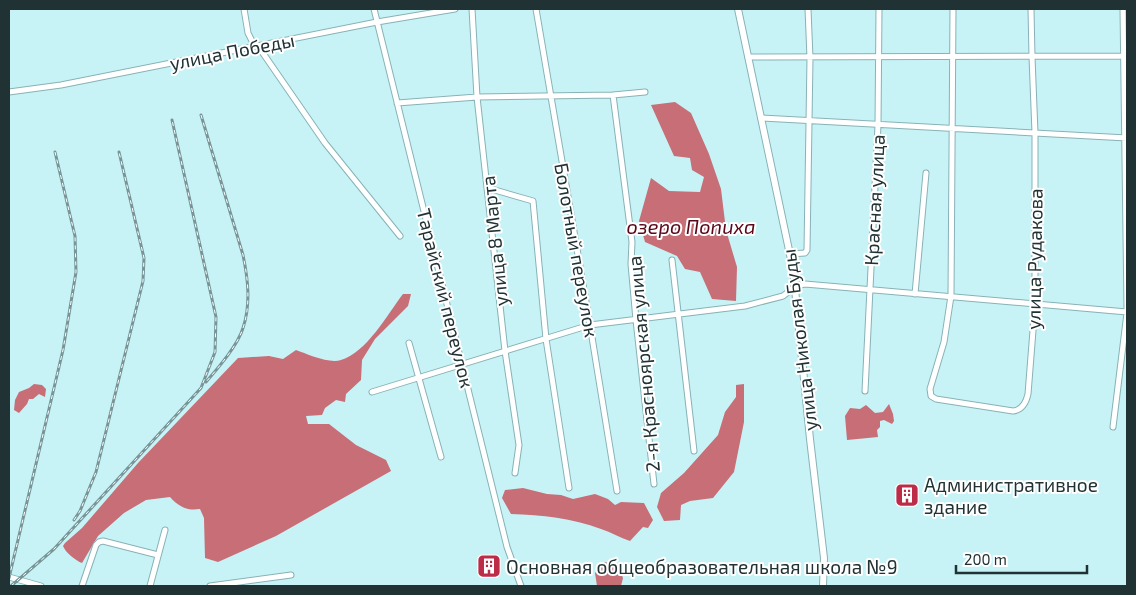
<svg xmlns="http://www.w3.org/2000/svg" width="1136" height="595" viewBox="0 0 1136 595" font-family="'Exo 2',sans-serif">
<rect width="100%" height="100%" fill="#c7f3f7"/>
<!-- water -->
<path fill="#c76e76" d="M675,102L691,113L709,154L721,189L726,230L737,267L736,301L712,299L700,272L685,269L677,256L645,242L639,221L651,178L669,191L700,192L704,177L692,170L690,158L674,156L651,105Z
M403,294H411L408,306L375,339L362,360L361,380L346,394L345,402L336,400L325,408L322,415L306,416L308,424H329L356,445L386,460L391,471L276,536L218,562L205,558L204,518L200,509C187,511 179,507 170,497L146,500L124,513L98,536L82,563C76,561 65,552 63,546L65,543L82,528L138,463L238,358L269,356L283,359L296,350C307,354 329,364 341,360C367,352 387,315 403,294Z
M34,384L42,385L46,389L45,397L39,394L33,399H29L27,404L19,413L14,410L15,400L19,392L29,388Z
M744,384V422L734,472L713,498L690,501L681,505L680,520L664,521L657,507L661,493L684,473L718,435L725,412L736,397V385Z
M889,404L893,414L894,421L892,424L884,420L880,421V427L877,430L878,437L847,440L845,416L850,408L860,409L866,405L875,413L883,412Z
M523,488L547,494L561,495L573,499L595,494L608,499L615,505L621,502L644,503L653,520L648,528L643,527L630,541C620,538 611,532 601,529C572,518 542,515 511,514L502,498L505,490Z
M605,562L618,566L623,578L621,586H597L595,573Z"/>
<g fill="none" stroke-linecap="round" stroke-linejoin="round">
<!-- minor casing -->
<g stroke="#88b2b6" stroke-width="7">
<path id="minor" d="M244,9L248,33L252,41L258,46L325,143L400,236
M374,9L507,547L521,586
M472,9L477,97L505,351L519,445L515,473
M536,9L590,325L617,491
M953,9L951,296L944,342L930,389L931,396L936,399L1013,411C1022,410 1026,403 1028,394L1035,305V133L1032,57L1031,9
M1123,9L1127,309
M748,57L1123,56
M9,92L61,85L377,22L455,9
M613,95L632,242L631,264L636,320L654,484
M397,103L477,97L613,95L645,92
M761,118L1127,138
M488,188L533,201L546,339L569,488
M790,254L805,253L807,250L810,58L808,9
M672,260L694,451
M915,294L926,173
M409,343L441,457
M865,391L878,125L879,9
M372,392L590,325L745,306L783,296L796,286L805,284L1127,312
M1113,427L1127,313
M9,577L41,586
M82,586L96,545L99,542L103,541L158,555
M150,586L165,530
M210,586L291,575"/>
</g>
<!-- tertiary casing -->
<g stroke="#88b2b6" stroke-width="8">
<path id="tertiary" d="M738,9L793,269L810,439L824,558L823,586"/>
</g>
<!-- minor -->
<use href="#minor" stroke="#fff" stroke-width="5"/>
<!-- tertiary -->
<use href="#tertiary" stroke="#fff" stroke-width="6"/>
<!-- rail casing -->
<g stroke="#769598" stroke-width="3">
<path id="rail" d="M201,115L243,255C248,279 251,304 243,328C238,345 218,368 206,382
M74,520L80,511L96,472L143,281L144,258L119,152
M9,578L63,350L76,272L75,236L55,152
M11,586L54,549L201,388L215,352L216,317L172,120"/>
</g>
<!-- rail -->
<use href="#rail" stroke="#fff" stroke-width="1" stroke-dasharray="4" stroke-linecap="butt"/>
</g>
<!-- icons -->
<defs>
<g id="building-square" transform="scale(1.25)"><rect x="-9" y="-9" width="18" height="18" rx="4" fill="#bc2b48" stroke="#fff"/><path d="M-4-6H4V6H1V3H-1V6H-4ZM-2.5-4.3h1.7v1.8h-1.7ZM.8-4.3h1.7v1.8H.8ZM-2.5-1h1.7V.8h-1.7ZM.8-1h1.7V.8H.8Z" fill="#fff"/></g>
</defs>
<g fill-rule="evenodd">
<use href="#building-square" x="907" y="495"/>
<use href="#building-square" x="489" y="566"/>
</g>
<g text-anchor="middle" dominant-baseline="central" stroke-width="4" stroke-linejoin="round" paint-order="stroke">
<!-- street labels -->
<g font-size="19" fill="#213234" stroke="#fff">
<text transform="translate(232 51) rotate(-11)">улица Победы</text>
<text transform="translate(874 200) rotate(-87)">Красная улица</text>
<text transform="translate(494 241) rotate(-96)">улица 8 Марта</text>
<text transform="translate(577 250) rotate(80)">Болотный переулок</text>
<text transform="translate(1034 259) rotate(-89)">улица Рудакова</text>
<text transform="translate(446 298) rotate(76)">Тарайский переулок</text>
<text transform="translate(799 340) rotate(-97)">улица Николая Буды</text>
<text transform="translate(643 364) rotate(-95)">2-я Красноярская улица</text>
</g>
<!-- poi labels -->
<g font-size="19" fill="#213234" stroke="#fff" text-anchor="start">
<text x="924" y="484">Административное<tspan x="924" dy="22">здание</tspan></text>
<text x="506" y="566">Основная общеобразовательная школа №9</text>
</g>
<!-- water labels -->
<g font-size="20" font-style="italic" fill="#5b071b" stroke="#fff">
<text x="691" y="226">озеро Попиха</text>
</g>
</g>
<!-- border -->
<rect width="1136" height="595" fill="none" stroke="#213234" stroke-width="20"/>
<!-- scale -->
<path d="M956 565v8h131v-8" fill="none" stroke="#213234" stroke-width="2.5"/>
<text x="964" y="565" font-size="15" fill="#213234" stroke="#ffffff" stroke-width="4" paint-order="stroke">200 m</text>
</svg>
